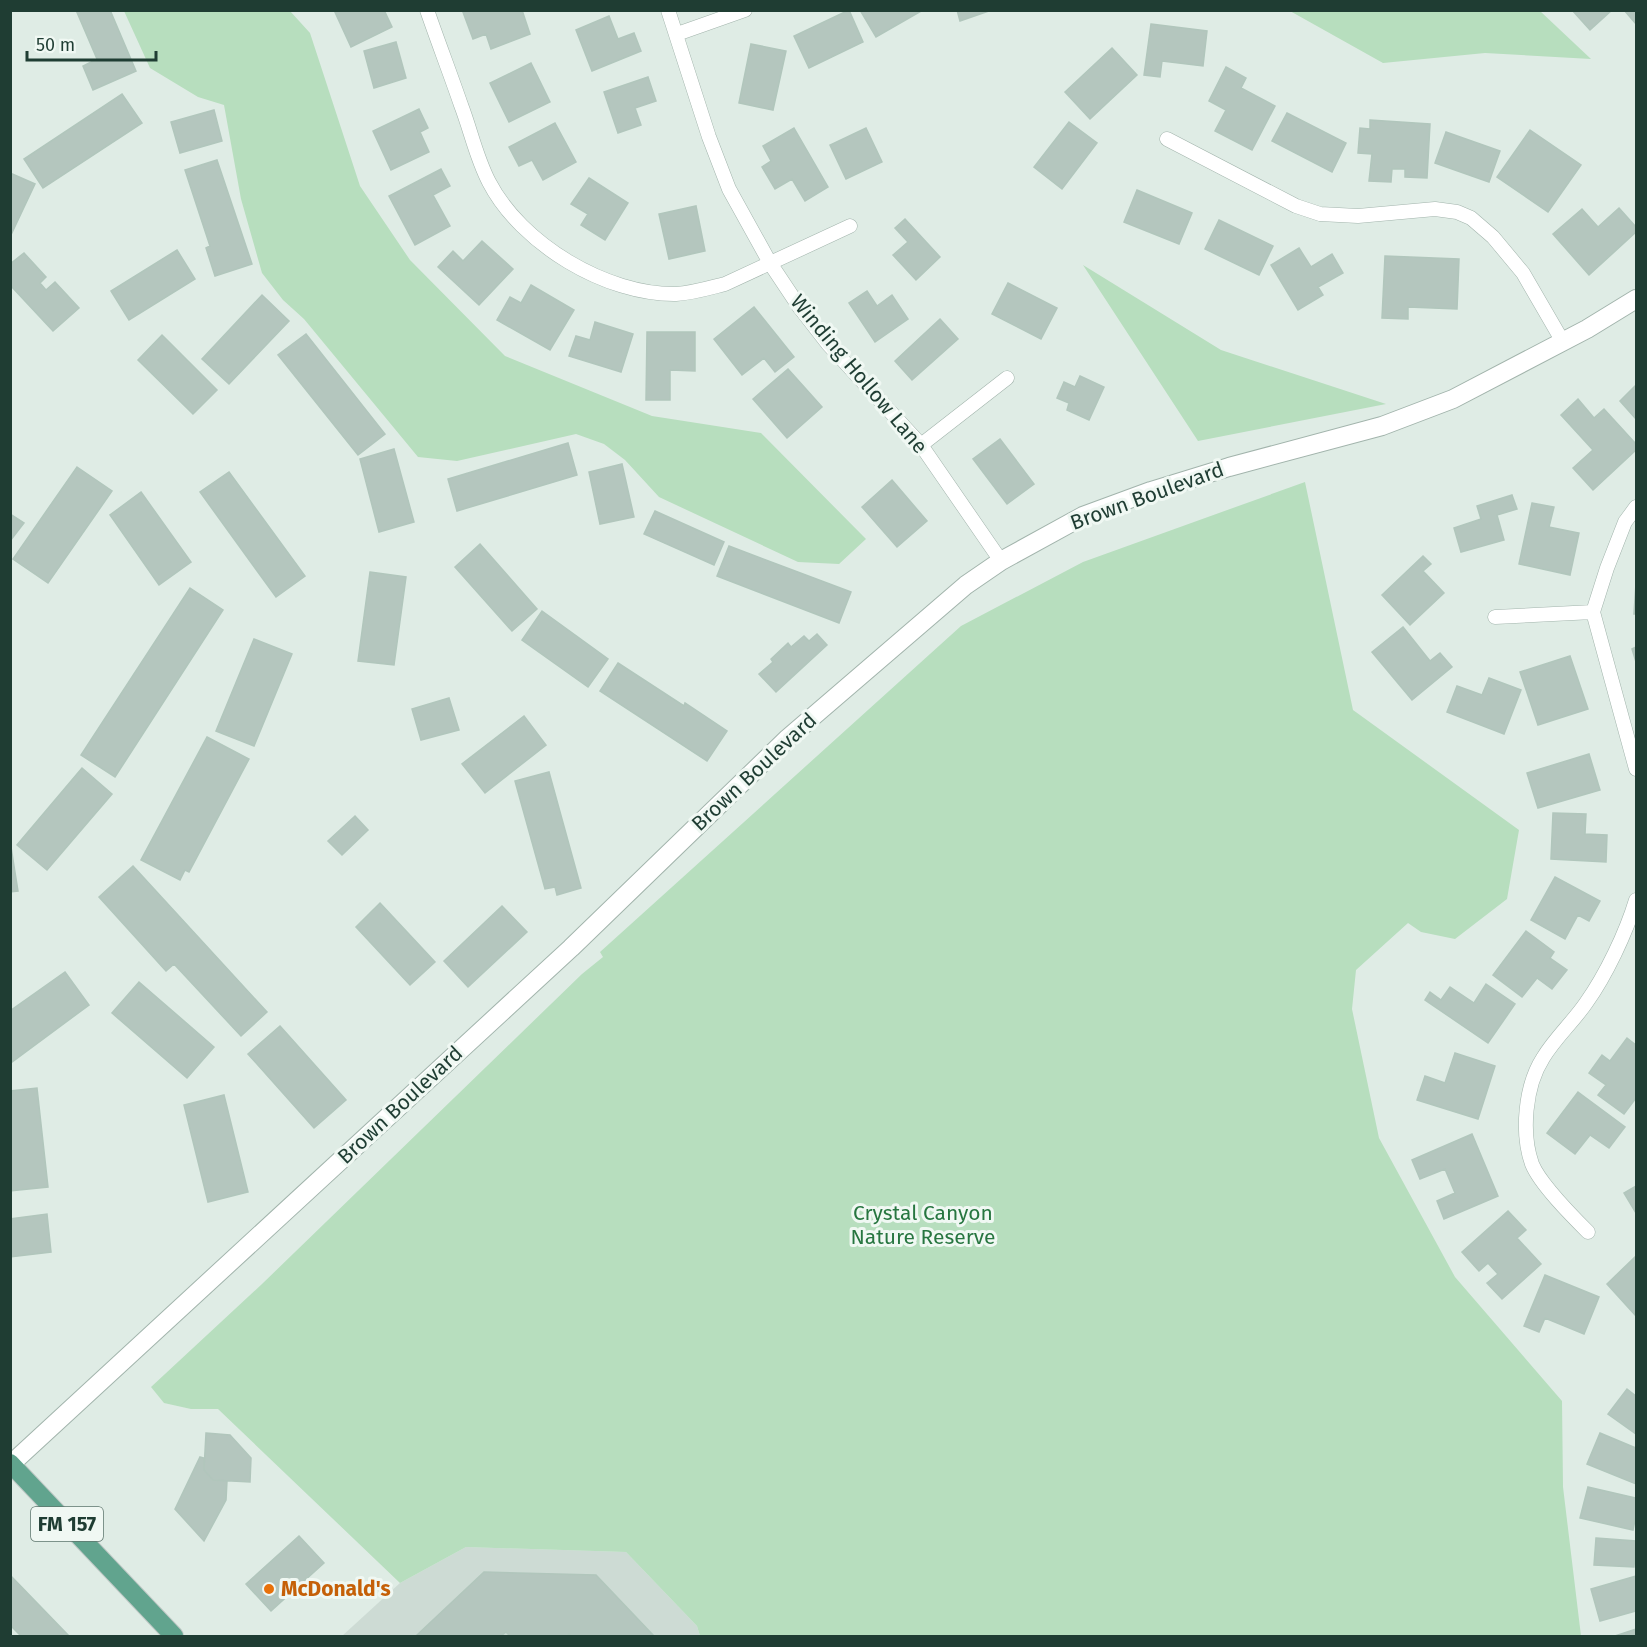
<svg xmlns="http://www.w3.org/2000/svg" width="1647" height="1647" viewBox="0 0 1647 1647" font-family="'Fira Sans',sans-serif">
<rect width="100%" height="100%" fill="#dfece5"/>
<!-- built -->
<path fill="#cddbd4" d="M466,1547L626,1552L697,1626L700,1636H342L400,1583Z"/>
<!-- green -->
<path fill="#b7debe" d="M124,11H290L310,33L360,186L410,260L505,356L652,416L761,433L866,539L839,564L798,562L659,497L625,460L604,444L576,434L457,461L418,457L304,319L283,300L262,273L241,199L224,105L198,97L150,68Z
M1290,11H1540L1591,59L1485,53L1383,63Z
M1083,265L1221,350L1386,404L1198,441Z
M1305,482L1353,710L1519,830L1507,899L1455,939L1421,932L1408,923L1356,970L1352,1009L1379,1138L1455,1277L1562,1401L1563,1487L1581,1636H700L697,1626L626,1552L466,1547L400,1583L218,1409H191L164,1403L151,1387L262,1284L582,974L603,957L600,952L961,626L1083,562Z"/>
<!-- building -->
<path fill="#b4c6be" stroke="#b1c6bc" stroke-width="1.5" d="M76,10H110L136,71L93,90L83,66L97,59Z
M334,10H384L392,27L351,47Z
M467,10H522L530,34L491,49L486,34L473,39L463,12Z
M849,10L863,42L809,68L794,36Z
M860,10H923L876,37Z
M957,10H989V11L960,21Z
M1572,10H1612L1590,30Z
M1624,10H1636V24Z
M609,16L618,39L634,33L641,51L592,71L576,30Z
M1151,24L1207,31L1203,66L1162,61L1160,77L1144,75Z
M396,42L406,78L374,88L364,51Z
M751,44L786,51L773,110L739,103Z
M1112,48L1137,75L1090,119L1065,92Z
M531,63L550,102L509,122L490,83Z
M1226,67L1246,78L1241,88L1275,106L1252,150L1215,131L1226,110L1209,101Z
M648,77L656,101L635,108L641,125L618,133L604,92Z
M122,94L142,123L43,188L24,159Z
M419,109L428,128L420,132L429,152L391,170L373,131Z
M214,110L222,141L180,153L171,122Z
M1287,113L1346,143L1332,172L1272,141Z
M1370,120L1430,124L1427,178L1405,177V169H1392L1391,182L1369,181L1372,154L1358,153L1360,128L1370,129Z
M1069,122L1097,143L1062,189L1034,167Z
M555,123L576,162L543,180L532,160L519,166L509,147Z
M794,128L828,187L805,201L792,179L775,189L762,167L771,161L763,146Z
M866,128L882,162L846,179L830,145Z
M1530,130L1581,165L1548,212L1497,177Z
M1446,132L1500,151L1489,182L1435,163Z
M217,160L252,264L215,276L206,248L210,246L185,170Z
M441,169L450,186L433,195L450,226L415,245L389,196Z
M10,173L35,184L10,237Z
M589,178L628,203L605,240L581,225L588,214L571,204Z
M1137,190L1192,213L1179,244L1124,222Z
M696,206L705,251L669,259L659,214Z
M1619,208L1636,227V232L1589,275L1553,234L1582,209L1598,227Z
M905,219L940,257L916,280L893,255L908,242L895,228Z
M1219,220L1273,246L1259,275L1205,249Z
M482,241L513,269L479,305L438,267L453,251L463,261Z
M1299,248L1311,267L1332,254L1343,273L1318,287L1323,295L1298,310L1271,265Z
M177,250L195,279L129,320L111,291Z
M24,253L46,277L40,283L46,290L55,282L79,308L53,331L10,285V264Z
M1385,256L1459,259L1457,309L1408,307V319L1382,318Z
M1008,283L1057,308L1041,339L992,314Z
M531,285L574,310L550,350L497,320L510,297L521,303Z
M867,291L877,306L892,295L908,319L875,342L849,303Z
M262,295L289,321L229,384L202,359Z
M754,307L794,357L775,372L764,358L742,375L714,339Z
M940,319L958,339L912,380L895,361Z
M595,322L633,334L621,372L569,356L576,336L590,340Z
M647,332H695V371L670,370V400H646Z
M306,334L385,434L358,455L278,355Z
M162,335L217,390L193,414L138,360Z
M788,369L822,407L787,438L753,399Z
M1080,376L1104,387L1089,420L1067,410L1069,403L1057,398L1064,382L1075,387Z
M1636,385V419L1620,401Z
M1578,399L1594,418L1604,409L1636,444V450L1593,490L1573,468L1593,450L1561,415Z
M1000,439L1034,484L1007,504L973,459Z
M568,443L577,475L457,511L448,479Z
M394,449L414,522L379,532L360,459Z
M622,464L634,517L600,524L589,472Z
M77,467L112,491L48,583L13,559Z
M229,472L305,576L276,597L200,492Z
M892,480L927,521L897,547L862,507Z
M141,492L191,562L159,585L110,515Z
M1512,495L1517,509L1497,515L1504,540L1461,552L1454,528L1481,519L1477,506Z
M1532,503L1554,507L1549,527L1579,533L1570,575L1519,564Z
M655,511L724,542L714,565L644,534Z
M10,514L24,523L10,541Z
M480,544L537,609L512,631L455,567Z
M729,546L851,592L839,623L717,576Z
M1423,556L1431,564L1423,571L1444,593L1410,625L1382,595Z
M370,572L406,577L394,665L358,661Z
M1636,583V614H1634Z
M190,588L223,610L115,777L81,755Z
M542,611L608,659L588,687L522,640Z
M1403,627L1430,661L1440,653L1452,667L1412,700L1372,652Z
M817,634L827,645L776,692L759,674L773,662L771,659L788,643L791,647L804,636L809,641Z
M254,639L292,654L254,746L216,731Z
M1636,647V662L1632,649Z
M1570,656L1588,709L1538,725L1520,672Z
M618,663L684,706L685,703L727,731L707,761L600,691Z
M1489,678L1521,690L1504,734L1447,712L1457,686L1482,695Z
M449,698L459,730L421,740L412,709Z
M524,716L546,745L485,793L462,764Z
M207,737L249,759L189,872L185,870L180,880L141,860Z
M1589,754L1600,790L1538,808L1527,773Z
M82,768L112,794L47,870L17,845Z
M549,772L581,888L557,895L555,887L545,889L515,781Z
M1553,813L1586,814L1585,834L1607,835L1606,862L1551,859Z
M355,816L368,830L342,855L328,841Z
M11,847L18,891L10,892V847Z
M133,866L267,1012L241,1036L174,964L166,971L99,897Z
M1555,877L1600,901L1589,921L1578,915L1565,939L1531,920Z
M380,903L435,962L410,985L356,927Z
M502,906L527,932L468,987L444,961Z
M1526,931L1554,952L1550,958L1567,970L1552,989L1537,978L1522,997L1493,975Z
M65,972L89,1005L12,1062L10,1011Z
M139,982L214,1047L187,1078L112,1013Z
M1486,984L1515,1004L1488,1043L1425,1000L1430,992L1441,1000L1450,987L1474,1003Z
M280,1026L346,1100L314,1128L248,1054Z
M1627,1038L1636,1045V1098L1624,1114L1598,1095L1606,1085L1589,1073L1602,1055L1610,1061Z
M1455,1053L1495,1066L1478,1119L1417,1100L1425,1076L1445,1083Z
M37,1088L48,1187L10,1191V1091Z
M1578,1092L1625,1127L1609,1148L1590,1135L1575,1154L1547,1133Z
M224,1095L248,1192L208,1202L184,1105Z
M1472,1134L1498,1196L1444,1219L1437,1201L1455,1193L1445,1169L1420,1179L1412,1160Z
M1636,1186V1213L1624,1193Z
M1508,1211L1526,1230L1517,1238L1541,1264L1502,1299L1487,1283L1498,1274L1488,1263L1479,1271L1462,1252Z
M47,1214L51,1252L10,1257V1219Z
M1636,1256V1316L1607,1284Z
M1545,1275L1599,1297L1584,1334L1545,1318L1539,1332L1524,1326Z
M1627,1389L1636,1396V1434L1608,1414Z
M206,1433L230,1435L251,1458L250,1482L213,1480L204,1470Z
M1600,1433L1636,1448V1484L1587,1464Z
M200,1457L204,1458V1470L213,1480L227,1481L226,1500L204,1541L175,1509Z
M1588,1487L1636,1498V1515L1633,1530L1580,1518Z
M299,1536L324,1563L271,1611L246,1584Z
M1596,1538L1636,1541L1634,1567L1594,1565Z
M484,1572L596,1575L654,1636H571L569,1634L567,1636H510L506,1632L501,1636H416Z
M10,1575L69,1636H21L10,1625Z
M1636,1576V1611L1600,1621L1591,1589Z
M1636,1629V1636H1615Z"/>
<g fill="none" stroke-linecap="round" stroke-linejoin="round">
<!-- minor casing -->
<g stroke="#a2b4ac" stroke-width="15">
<path id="minor" d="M427,10C438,42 450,73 461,105C471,131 476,157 489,182C521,244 606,295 676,294C693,293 709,288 725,284L850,226
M668,10L709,137L729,189L770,263L800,308L828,344L921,445L1001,561
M677,34L745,10
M1167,139L1296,206L1320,214L1358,216L1435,209L1457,212L1471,218L1493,237L1523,273L1563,342
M921,445L1007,378
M1636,507L1625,522L1607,568L1593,612L1636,769
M1495,617L1593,612
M1588,1232C1572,1216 1540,1184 1532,1164C1521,1133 1525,1086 1543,1058C1555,1038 1573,1022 1586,1003C1606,975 1626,933 1636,900"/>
</g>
<!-- tertiary casing -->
<g stroke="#a2b4ac" stroke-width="20">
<path id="tertiary" d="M10,1465L571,948L788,738L966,585L1001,561L1083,516L1151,491L1229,467L1382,426L1453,399L1587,329L1636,299"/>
</g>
<!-- primary casing -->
<g stroke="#c0c9c6" stroke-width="20">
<path id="primary" d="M10,1463L174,1636"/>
</g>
<!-- minor -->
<use href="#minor" stroke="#fff" stroke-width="14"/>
<!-- tertiary -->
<use href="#tertiary" stroke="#fff" stroke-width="18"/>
<!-- primary -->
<use href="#primary" stroke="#61a48e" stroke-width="18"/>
</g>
<!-- markers -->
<circle fill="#e8710a" stroke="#f0f8f3" stroke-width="2" cx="269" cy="1589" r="6"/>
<g text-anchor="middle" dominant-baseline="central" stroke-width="6" stroke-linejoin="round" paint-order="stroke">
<!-- shield labels -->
<rect fill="#f0f8f3" stroke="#5e756d" stroke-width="1.5" x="31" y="1507" width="72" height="34" rx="4.5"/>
<g font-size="20" font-weight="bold" fill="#1f3d33">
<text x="67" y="1524">FM 157</text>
</g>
<!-- street labels -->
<g font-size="21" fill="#1f3d33" stroke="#f0f8f3">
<text transform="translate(859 374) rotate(50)">Winding Hollow Lane</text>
<text transform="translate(1147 496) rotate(-20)">Brown Boulevard</text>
<text transform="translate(754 772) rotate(-43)">Brown Boulevard</text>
<text transform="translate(400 1105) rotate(-43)">Brown Boulevard</text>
</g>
<!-- park labels -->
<g font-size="21" fill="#277640" stroke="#f0f8f3">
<text x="923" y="1213">Crystal Canyon<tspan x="923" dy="24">Nature Reserve</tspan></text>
</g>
<!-- food labels -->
<g font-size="21" font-weight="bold" fill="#c56008" stroke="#f0f8f3" text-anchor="start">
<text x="281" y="1589">McDonald's</text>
</g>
</g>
<!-- border -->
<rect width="1647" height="1647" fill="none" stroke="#1f3d33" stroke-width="24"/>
<!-- scale -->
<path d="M27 51v9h129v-9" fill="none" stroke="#1f3d33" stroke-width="3"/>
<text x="36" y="51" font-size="18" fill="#1f3d33" stroke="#f0f8f3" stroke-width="4.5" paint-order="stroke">50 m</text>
</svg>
